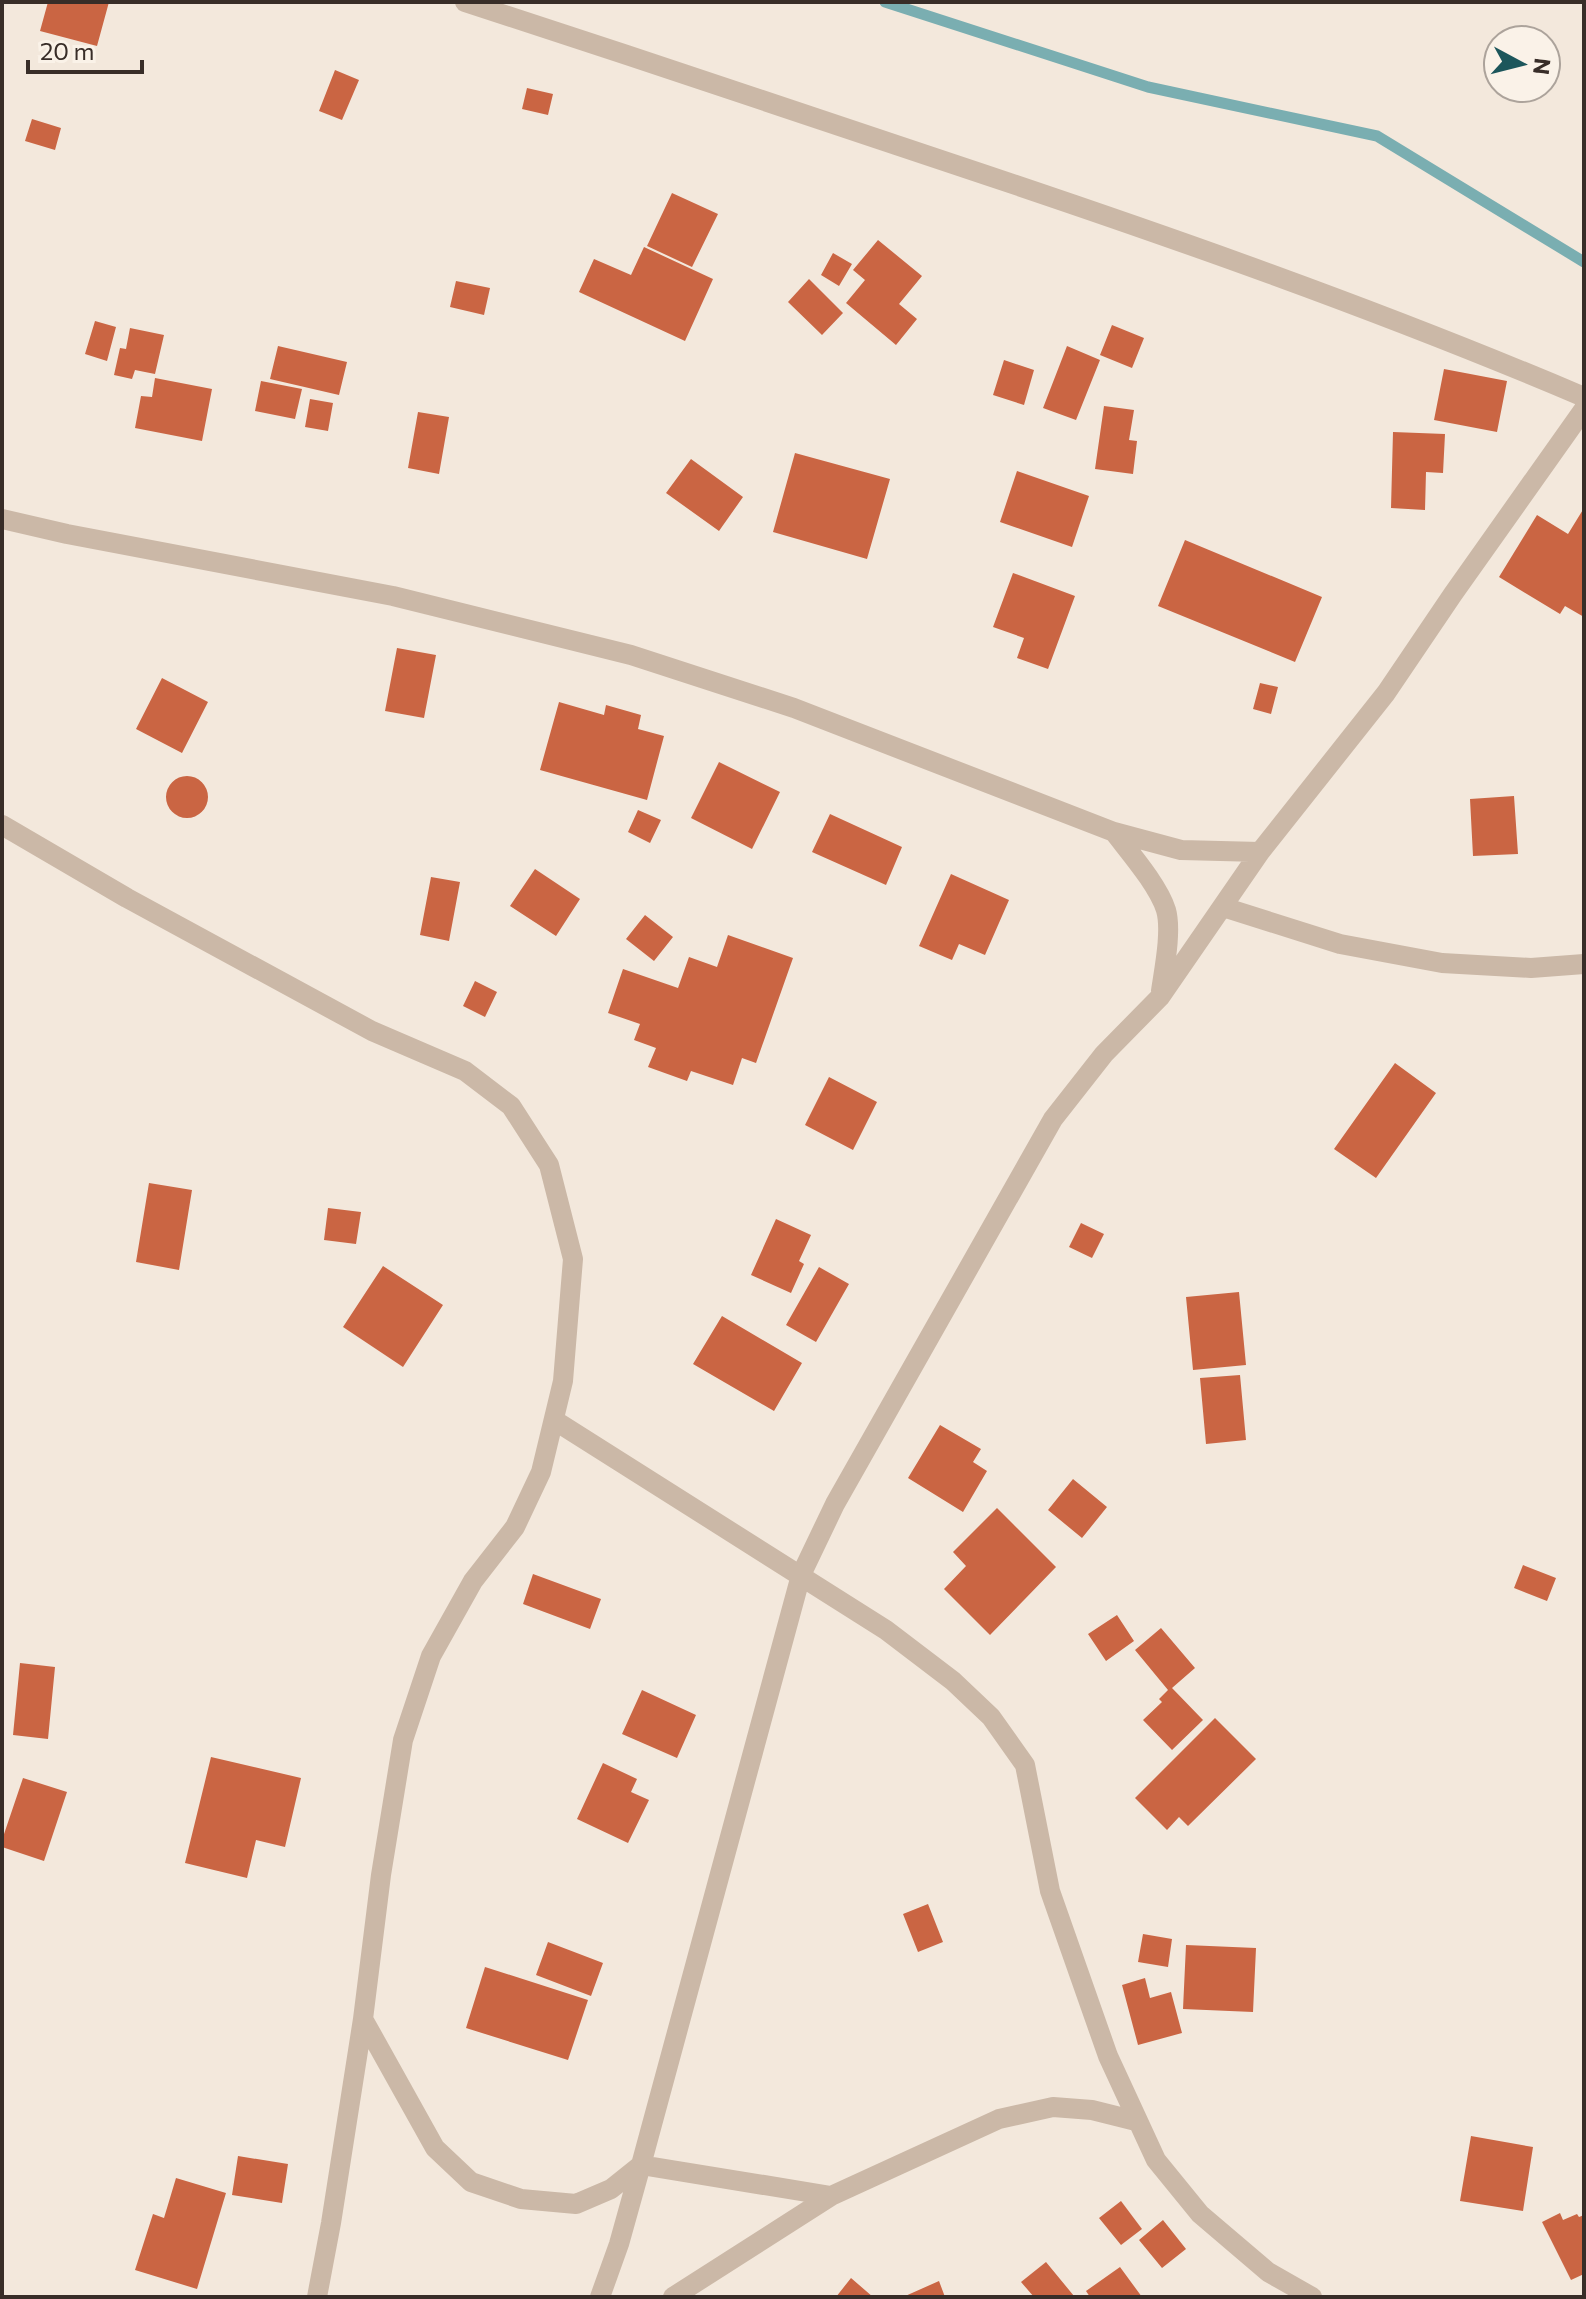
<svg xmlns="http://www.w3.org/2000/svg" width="1586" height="2299" viewBox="0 0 1586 2299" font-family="Commissioner,sans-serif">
<rect width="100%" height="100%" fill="#f3e8dc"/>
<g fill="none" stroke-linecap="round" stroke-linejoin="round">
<!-- stream -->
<path stroke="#7aaeb1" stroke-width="11" d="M885,2L1148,87L1377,136L1584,262"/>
</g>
<!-- building -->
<path fill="#ca6543" d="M48,2H109L97,46L40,31Z
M335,70L359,80L342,120L319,111Z
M527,88L553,94L548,115L522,109Z
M32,119L61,128L55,150L25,141Z
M672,193L718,214L692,267L647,246Z
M878,240L922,276L899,304L917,319L896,345L846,303L865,280L853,270Z
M644,247L713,279L685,341L579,292L594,259L631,275Z
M833,253L852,264L839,286L821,275Z
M809,279L843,313L822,335L788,302Z
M456,281L490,288L484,315L450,307Z
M95,321L116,327L107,361L85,354Z
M1112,325L1144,338L1132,368L1100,355Z
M130,328L164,335L155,374L135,370L132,379L114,375L120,348L126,349Z
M278,346L347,362L339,395L270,379Z
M1067,346L1100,360L1076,420L1043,408Z
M1004,360L1034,370L1024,405L993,395Z
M1444,369L1507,381L1497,432L1434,420Z
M155,378L212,389L202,441L135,428L141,396L152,397Z
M261,381L302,389L295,419L255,411Z
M310,399L333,403L328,431L305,427Z
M1104,406L1134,410L1129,440L1137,441L1133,474L1095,469Z
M418,412L449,417L439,474L408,468Z
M1393,432L1445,434L1443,473L1426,472L1425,510L1391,508Z
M795,453L890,479L867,559L773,532Z
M691,459L743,497L719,531L666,493Z
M1017,471L1089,496L1072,547L1000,522Z
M1584,508V617L1565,606L1560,614L1499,577L1537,515L1568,534Z
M1185,540L1322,597L1295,662L1158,606Z
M1013,573L1075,596L1048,669L1017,658L1024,638L993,627Z
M397,648L436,655L424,718L385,711Z
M162,678L208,702L182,753L136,729Z
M1260,683L1278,687L1271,714L1253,709Z
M559,702L604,715L606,705L641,715L638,729L664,736L647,800L540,770Z
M719,762L780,792L752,849L691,818Z
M166 797a21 21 0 1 1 42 0a21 21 0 1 1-42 0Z
M1514,796L1518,854L1473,856L1470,799Z
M638,810L661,820L650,843L628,832Z
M830,814L902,847L886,885L812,852Z
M535,869L580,899L556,936L510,906Z
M951,874L1009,900L985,955L959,944L952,960L919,946Z
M431,877L460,882L449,941L420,935Z
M645,915L673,937L654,961L626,939Z
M728,935L793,958L756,1063L742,1058L733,1085L691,1071L687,1081L648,1067L656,1048L634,1040L640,1024L608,1013L623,969L678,988L689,957L717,967Z
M475,981L497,992L485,1017L463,1006Z
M1395,1063L1436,1093L1376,1178L1334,1149Z
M829,1077L877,1102L853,1150L805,1125Z
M149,1183L192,1190L179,1270L136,1262Z
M328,1208L361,1212L356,1244L324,1240Z
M776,1219L811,1235L799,1261L804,1264L791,1293L751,1275Z
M1081,1223L1104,1234L1092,1258L1069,1247Z
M383,1266L443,1305L403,1367L343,1327Z
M819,1267L849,1284L816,1342L786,1325Z
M1239,1292L1246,1365L1193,1370L1186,1297Z
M722,1316L802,1363L774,1411L693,1364Z
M1240,1375L1246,1440L1206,1444L1200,1378Z
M940,1425L981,1449L973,1462L987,1471L963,1512L908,1478Z
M1073,1479L1107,1507L1082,1538L1048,1510Z
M997,1508L1056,1567L990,1635L944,1589L966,1566L953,1552Z
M1523,1565L1556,1578L1547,1601L1514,1588Z
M533,1574L601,1599L590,1629L523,1604Z
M1117,1615L1134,1641L1106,1661L1088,1634Z
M1161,1628L1195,1668L1172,1688L1203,1720L1172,1750L1143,1720L1162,1702L1159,1699L1168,1690L1135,1650Z
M20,1663L55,1667L48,1739L13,1735Z
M642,1690L696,1715L677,1758L622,1734Z
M1215,1718L1256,1759L1188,1826L1179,1817L1167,1830L1135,1798Z
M211,1757L301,1778L285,1847L256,1840L247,1878L185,1863Z
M603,1763L637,1779L631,1792L649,1800L628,1843L577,1819Z
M23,1778L67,1792L44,1861L2,1847V1840Z
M928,1904L943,1942L918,1952L903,1914Z
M1143,1934L1172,1939L1168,1967L1138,1962Z
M548,1942L603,1963L591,1996L536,1975Z
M1186,1945L1256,1948L1253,2012L1183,2009Z
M485,1967L588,2000L568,2060L466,2028Z
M1145,1978L1150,1998L1171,1992L1182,2033L1138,2045L1122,1985Z
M1471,2136L1533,2147L1523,2211L1460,2201Z
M238,2156L288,2164L282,2203L232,2195Z
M176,2178L226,2193L197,2289L135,2270L153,2214L164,2218Z
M1121,2201L1142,2229L1121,2245L1099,2218Z
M1560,2213L1563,2220L1577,2214L1579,2217L1584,2215V2274L1571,2280L1542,2222Z
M1163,2220L1186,2249L1162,2268L1139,2240Z
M1046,2262L1074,2296L1072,2297H1034L1021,2282Z
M1120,2267L1142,2297H1090L1086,2291Z
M851,2278L873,2297H836Z
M939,2281L945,2297H903Z"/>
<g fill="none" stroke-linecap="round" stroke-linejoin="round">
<!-- minor -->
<path stroke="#cbb8a7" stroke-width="20" d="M465,2C628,55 791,109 953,164C1166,235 1377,309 1584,397
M2,519L67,534L393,596L631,655L794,708L1114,832L1181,850L1260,852
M2,825L127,898L372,1031L465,1071L511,1106L549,1165L573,1259L563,1381L541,1472L515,1527L473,1581L431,1656L403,1740L381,1875L363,2019L331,2223L317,2297
M1114,832C1130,853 1158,885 1166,910C1172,931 1164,970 1161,991
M1223,907L1340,944L1442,963L1531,968L1584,964
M554,1420L886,1630L953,1681L991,1717L1025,1765L1050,1891L1108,2056L1156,2160L1200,2214L1268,2272L1312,2297
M363,2019L435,2148L471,2182L521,2199L576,2204L611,2189L641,2165L831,2196
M600,2297L619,2244L641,2165L801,1575L835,1504L1053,1119L1104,1054L1160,997L1260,852L1386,693L1453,594L1584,409
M673,2297L831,2196L999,2119L1053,2107L1092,2110L1136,2121"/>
</g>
<!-- border -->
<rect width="1586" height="2299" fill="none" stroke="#382d28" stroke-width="8"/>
<!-- north arrow -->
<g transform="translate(1522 64) rotate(97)"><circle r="38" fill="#faf2e8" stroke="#aca39b" stroke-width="2"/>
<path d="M0-6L14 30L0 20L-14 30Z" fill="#1c565b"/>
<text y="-12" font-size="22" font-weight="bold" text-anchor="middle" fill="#382d28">N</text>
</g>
<!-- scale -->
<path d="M28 60v12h114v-12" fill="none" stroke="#382d28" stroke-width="4"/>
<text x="40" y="60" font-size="24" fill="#382d28" stroke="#faf2e8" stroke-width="6" paint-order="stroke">20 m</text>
</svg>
